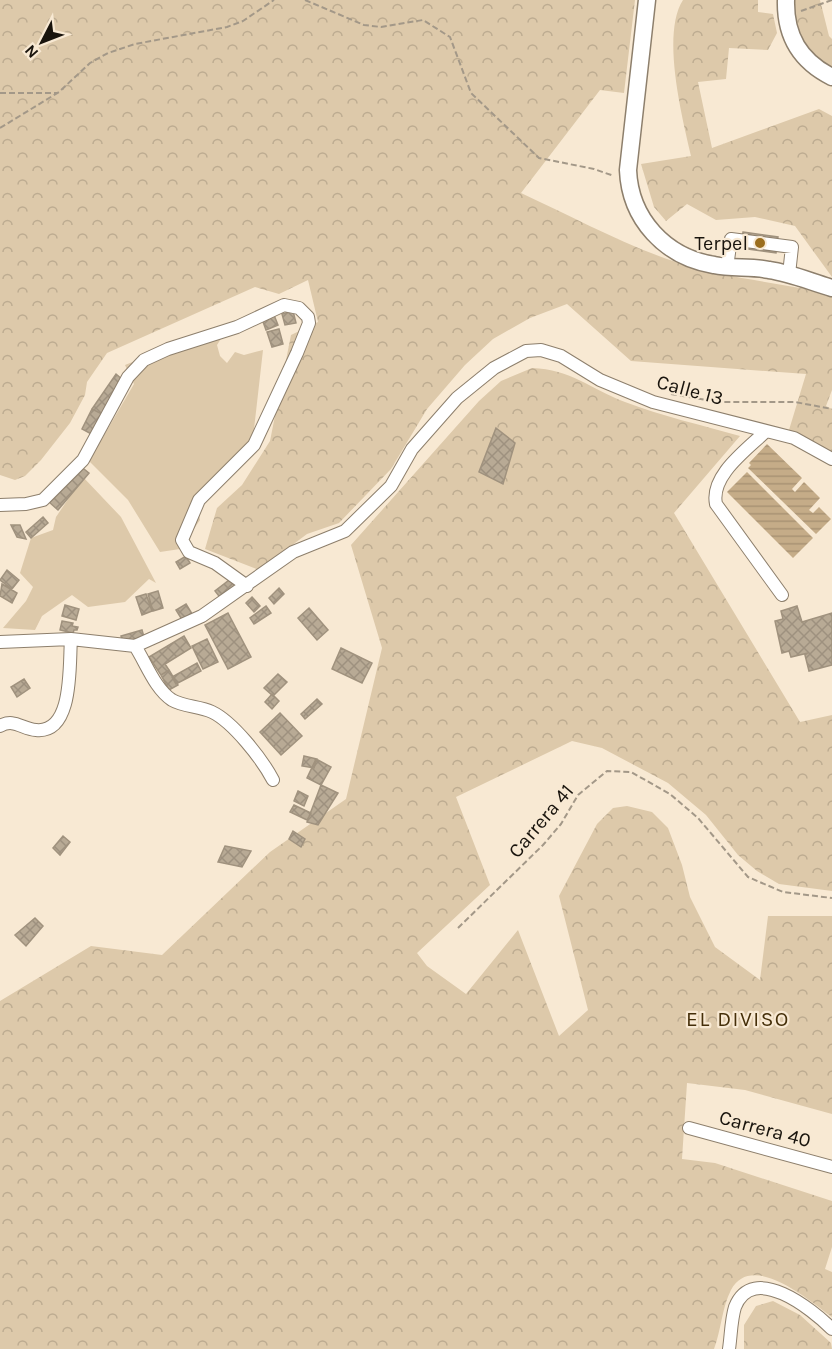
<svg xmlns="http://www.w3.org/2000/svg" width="832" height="1349" viewBox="0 0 832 1349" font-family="Karla,sans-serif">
<defs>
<pattern id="forest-crowns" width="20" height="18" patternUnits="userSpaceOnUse" patternTransform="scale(1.5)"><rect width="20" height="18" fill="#ddc9aa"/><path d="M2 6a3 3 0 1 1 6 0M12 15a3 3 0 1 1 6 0" fill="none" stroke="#bdac91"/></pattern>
<pattern id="water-rules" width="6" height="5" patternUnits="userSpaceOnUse" patternTransform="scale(1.5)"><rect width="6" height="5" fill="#c5ac88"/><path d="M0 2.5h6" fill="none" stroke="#a99374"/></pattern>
<pattern id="building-cross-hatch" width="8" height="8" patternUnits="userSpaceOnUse" patternTransform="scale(1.5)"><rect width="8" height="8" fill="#b8aa95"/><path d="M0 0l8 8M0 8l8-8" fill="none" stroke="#9e917f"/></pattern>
</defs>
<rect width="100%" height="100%" fill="#f8e9d3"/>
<!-- grass -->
<path fill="#ddc9aa" d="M231,323L217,345L220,356L227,363L235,352L244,355L263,350L253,438L198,507L200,520L180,549L160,552L128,500L89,461L134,384L125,365Z
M83,477L121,517L156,583L149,579L125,602L88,607L72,595L42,616L35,630L3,628L26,601L33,587L20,573L31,538L53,530L56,517Z"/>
<!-- forest -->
<path fill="url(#forest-crowns)" d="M0,0H635L624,93L600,90L521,193C571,216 624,245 676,262C727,279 780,282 832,295V390L826,406L832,409V453L789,430L806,374L631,361L567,304L530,318L493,339L465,365L427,409L391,469L339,523L307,534L259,570L205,549L217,508L242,485L270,441L291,335L318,322L308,280L279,294L255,287L107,353L87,382L85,395L70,423L41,460L25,476L15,480L0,475Z
M683,0H758V12L773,14L777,33L768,50L729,48L726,79L698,82L712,148L819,109L832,116V277L795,226L755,217L716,220L687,204L666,221L654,207L641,164L691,156C682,117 661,34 683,0Z
M793,0H820L829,36L832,39V67C808,53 792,28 793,0Z
M532,368C571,369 590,389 625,402C662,416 701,425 740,436L674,513L800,722L832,715V891L779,884L757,871L738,855L706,815L668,783L602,748L572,741L456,797L490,885L417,953L427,966L466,994L518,930L559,1036L588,1010L559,896L597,824L613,808L627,806L652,812L668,828L682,865L690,897L715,947L760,980L768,916H832V1114L745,1090L687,1083L682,1159L715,1163L832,1201V1247L825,1269L832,1272V1317C811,1302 752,1250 731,1290C722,1307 721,1331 714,1349H0V1001L91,946L162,955L270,852L346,799L382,648L351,545L479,401L501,381Z
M773,1301L800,1315L831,1343L832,1349H744V1325L756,1306Z"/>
<!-- water -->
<path fill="url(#water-rules)" d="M767,444L802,478L792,489L795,492L804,482L820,498L809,510L813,513L819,507L831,519L816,534L748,468L751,465L749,463Z
M747,472L813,538L793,558L727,492Z"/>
<!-- building -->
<path fill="url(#building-cross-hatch)" stroke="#a0927e" stroke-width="1.5" d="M743,232L778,237L776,253L741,248Z
M293,311L296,323L285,325L282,314Z
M274,315L278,325L266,330L262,319Z
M279,329L283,344L272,347L267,332Z
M116,374L124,381L106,416L92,409Z
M92,409L106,416L95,436L82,429Z
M496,428L515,443L503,484L479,472Z
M79,465L89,473L58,510L49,502Z
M43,517L48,523L31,538L26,532Z
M11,525H20L26,539L17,537Z
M186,556L190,563L180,569L176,562Z
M7,570L19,580L12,589L0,580Z
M233,577L240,587L222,600L215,591Z
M2,584L17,593L12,603L0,596Z
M279,588L284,594L274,604L269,598Z
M158,591L163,608L153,611L148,594Z
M146,594L152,611L142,615L136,597Z
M252,597L260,606L254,612L246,603Z
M186,604L194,617L184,623L176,610Z
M65,605L79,609L76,620L62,616Z
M266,606L271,613L254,624L250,618Z
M797,606L802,622L832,613V665L809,671L805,655L808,653L791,657L789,651L782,653L775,621L783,619L781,611Z
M309,608L328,630L317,640L298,618Z
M228,613L251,657L228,669L205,625Z
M62,621L73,623L72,626L78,627L77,630H74L73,633L60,630Z
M142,630L144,637L123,643L121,636Z
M184,636L191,648L165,664L169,670L161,675L149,657Z
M207,639L218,662L203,669L192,646Z
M341,648L372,663L362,683L332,669Z
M197,663L201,671L176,684L172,677Z
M169,670L178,685L169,690L161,675Z
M278,674L287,682L273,696L264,688Z
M24,679L30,688L17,697L11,687Z
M272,694L279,701L272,709L265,702Z
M317,699L322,704L305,719L301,714Z
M280,713L302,736L281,755L260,732Z
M304,756L317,759L314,768L302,766Z
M316,759L331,767L321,785L307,778Z
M321,785L338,793L318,825L307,822Z
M298,791L308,796L304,806L294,801Z
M294,805L311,813L307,820L290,812Z
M293,831L305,839L301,847L289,839Z
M63,836L70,842L60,855L53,848Z
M225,846L251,851L242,867L218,862Z
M35,918L43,926L26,946L15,935Z"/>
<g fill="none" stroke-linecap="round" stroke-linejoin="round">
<!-- minor casing -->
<g stroke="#8d7f6c" stroke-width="14">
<path id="minor" d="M727,267L731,239L792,247L789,274
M766,431C748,449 710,475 716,504L782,595
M0,505L26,504L43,500L83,460L128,377L144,360L168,349L237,327L284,305L299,308L308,317L309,323L297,353L254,445L199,500L182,540L189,552L215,563L247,586
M0,642L71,639L135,646L202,616L293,552L345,531L391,486L412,449L457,398L494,368L526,351L541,350L561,356L600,380L653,402L794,438L832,459
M135,646C146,663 155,689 172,700C184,707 199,706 212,712C233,722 262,759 273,780
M0,726C14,718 22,729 36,730C74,734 69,664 71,639
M689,1128L832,1167
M729,1349C731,1336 731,1320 735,1307C753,1262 812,1309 832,1329"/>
</g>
<!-- highway casing -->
<g stroke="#8d7f6c" stroke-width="19">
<path id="highway" d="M647,0L628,170C630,219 665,257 714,265C732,269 751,266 769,270C791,273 811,282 832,288
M786,0C785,36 800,61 832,77"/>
</g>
<!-- path -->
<path stroke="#a39888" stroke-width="2" stroke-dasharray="6 3" stroke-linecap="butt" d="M305,0L364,25L381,27L423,20L450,37L471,93L539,158L594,169L614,176
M801,11L832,0
M0,93H57
M0,128L59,92L90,63L108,53L135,44L227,27L243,21L274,0
M671,394L719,402H795L832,409
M458,928L543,845L561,824L578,795L607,771L631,772L670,794L698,818L748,877L783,892L832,898"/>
<!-- minor -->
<use href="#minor" stroke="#fff" stroke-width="12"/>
<!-- highway -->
<use href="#highway" stroke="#fff" stroke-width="16"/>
</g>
<!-- markers -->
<circle fill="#9b6e1e" stroke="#f8e9d3" stroke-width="2" cx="760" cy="243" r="6"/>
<g text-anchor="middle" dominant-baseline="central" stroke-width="4.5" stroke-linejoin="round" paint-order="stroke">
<!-- poi labels -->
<g font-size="20" fill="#19140d" stroke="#f8e9d3" text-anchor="end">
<text x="748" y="243">Terpel</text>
</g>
<!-- street labels -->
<g font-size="20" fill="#19140d" stroke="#f8e9d3">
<text transform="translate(690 390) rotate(15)">Calle 13</text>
<text transform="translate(541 821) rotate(-50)">Carrera 41</text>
<text transform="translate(765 1129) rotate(15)">Carrera 40</text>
</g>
<!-- neighbourhood labels -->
<g font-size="21" letter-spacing="1.5" fill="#452f09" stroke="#f8e9d3">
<text x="738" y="1019">EL DIVISO</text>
</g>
</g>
<!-- north arrow -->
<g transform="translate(42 42) rotate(228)" stroke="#f8e9d3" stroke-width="4.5" paint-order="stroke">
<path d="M0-4.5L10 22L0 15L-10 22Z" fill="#19140d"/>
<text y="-9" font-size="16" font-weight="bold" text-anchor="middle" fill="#19140d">N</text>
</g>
</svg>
